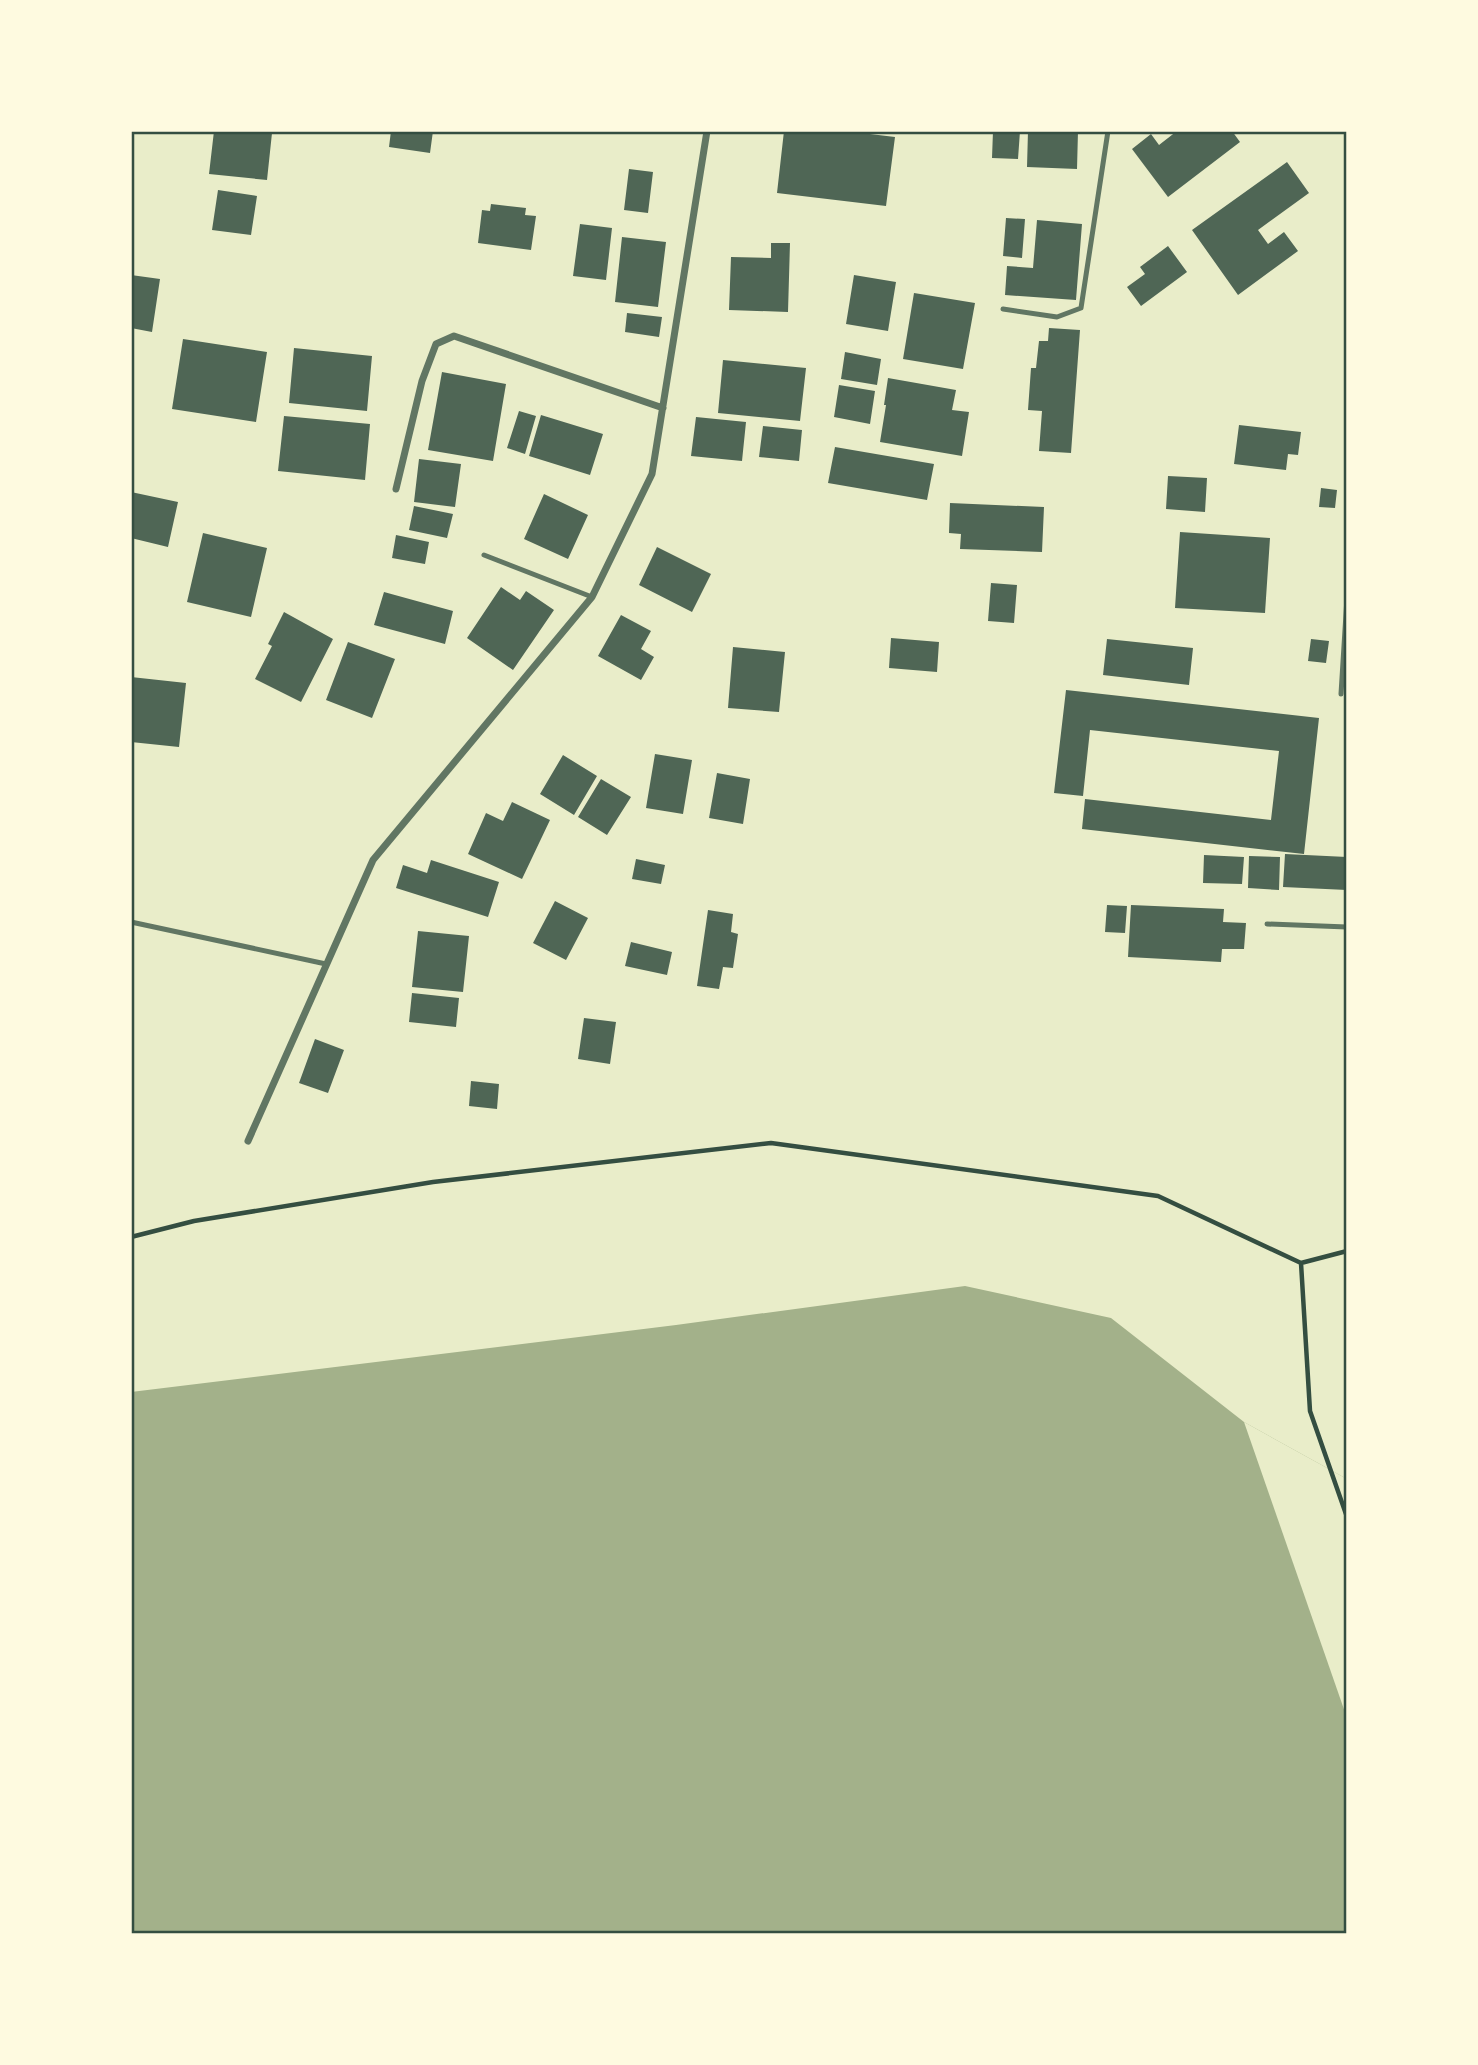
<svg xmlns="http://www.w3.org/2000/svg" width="1478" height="2065" viewBox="0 0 1478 2065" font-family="'Open Sans',sans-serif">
<rect width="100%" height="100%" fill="#e9edc9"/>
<!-- water -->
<path fill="#a3b18a" d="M965,1286L1111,1318L1244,1422L1347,1479V1934H131V1392L676,1325Z"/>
<!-- pier -->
<path fill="#e9edc9" d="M1244,1422L1347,1479V1718Z"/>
<!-- building -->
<path fill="#4f6655" d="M214,131L272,133L267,180L209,174Z
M391,131H433L430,153L389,147Z
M784,131H845L895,137L886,206L777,193Z
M993,131H1020L1018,159L992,158Z
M1028,131H1078L1077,169L1027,167Z
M1177,131H1232L1240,142L1168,197L1132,149L1151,134L1159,145Z
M1287,162L1309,193L1258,230L1268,244L1284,232L1298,251L1238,295L1192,230Z
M629,169L653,172L648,213L624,210Z
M218,190L257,196L251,235L212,230Z
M491,204L526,208L525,215L536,216L531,250L478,243L482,210L490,211Z
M1006,218L1025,219L1022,258L1003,256Z
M1037,220L1082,224L1076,300L1005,295L1007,266L1033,268Z
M580,224L612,228L606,280L573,276Z
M622,237L666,242L658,307L615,302Z
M771,243H790L788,312L729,310L731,257L771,258Z
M1168,246L1187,272L1141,306L1127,287L1145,274L1140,267Z
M131,275L160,279L152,332L131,328Z
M854,275L896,282L888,331L846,324Z
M914,293L975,303L963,369L903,359Z
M627,313L662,317L659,337L625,332Z
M1049,328L1080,330L1071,453L1039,451L1042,411L1028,410L1031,368H1036L1039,341H1048Z
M183,339L267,352L256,422L172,409Z
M294,348L372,356L367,411L289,403Z
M845,352L881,359L877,385L841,379Z
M723,360L806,368L800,421L718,413Z
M442,372L506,384L493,461L428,450Z
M888,378L956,390L952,410L969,412L962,456L880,442L886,405H884Z
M839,385L875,391L870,424L834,417Z
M519,411L536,416L525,454L507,448Z
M541,415L603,434L590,475L529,456Z
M284,416L370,424L365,480L278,471Z
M696,417L746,422L742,461L691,456Z
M1239,425L1301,432L1298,455L1288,454L1286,470L1234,464Z
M763,426L802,430L799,461L759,457Z
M835,447L934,464L927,500L828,483Z
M419,459L461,464L455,507L414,502Z
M1168,476L1207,478L1205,512L1166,509Z
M1321,488L1337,490L1335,508L1319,507Z
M131,492L178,502L168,547L131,538Z
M544,494L588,515L568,559L524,539Z
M950,503L1044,507L1042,552L960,549L961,534L949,533Z
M414,506L453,514L447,538L409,530Z
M1180,532L1270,538L1265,613L1175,608Z
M203,533L267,548L251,617L187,602Z
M396,535L429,542L425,564L392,558Z
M657,547L711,574L692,612L639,585Z
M991,583L1017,585L1014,623L988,621Z
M501,587L520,600L526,591L554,610L513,670L467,638Z
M384,592L453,611L445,644L374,625Z
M284,612L333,639L301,702L255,679L272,646L268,644Z
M621,615L651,631L641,649L654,657L641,680L598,656Z
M891,638L939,642L937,672L889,668Z
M1107,639L1193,648L1189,685L1103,675Z
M1311,639L1329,641L1326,663L1308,661Z
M348,642L395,659L372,718L326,700Z
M733,647L785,652L779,712L728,708Z
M131,677L186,683L179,747L131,742Z
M1066,690L1319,718L1304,854L1082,829L1085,799L1271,820L1279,751L1090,730L1083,796L1054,793Z
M655,754L692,760L683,814L646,808Z
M563,755L597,776L574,815L540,794Z
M717,773L750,779L743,824L709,818Z
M601,779L631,797L607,835L578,817Z
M512,802L550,820L522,879L468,854L486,813L503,821Z
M1285,854L1347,857V890L1283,887Z
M1204,855L1244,857L1242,884L1203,883Z
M1249,856L1280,857L1279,890L1248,888Z
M636,859L665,865L661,884L632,879Z
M431,860L499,882L488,917L396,888L403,865L427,873Z
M555,901L588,918L566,960L533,943Z
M1107,905L1127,906L1125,933L1105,932Z
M1131,905L1224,909L1223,922L1246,923L1244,949H1222L1221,962L1128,957Z
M708,910L733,914L731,932L738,934L733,968L723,967L719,989L697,986Z
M418,931L469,936L463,992L412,987Z
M631,942L672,952L667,975L625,966Z
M412,993L459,998L456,1027L409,1022Z
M584,1018L616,1022L610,1064L578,1059Z
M315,1039L344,1050L328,1093L299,1083Z
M471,1081L499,1084L497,1109L469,1106Z"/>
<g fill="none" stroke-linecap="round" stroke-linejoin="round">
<!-- path -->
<path stroke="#344e41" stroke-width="4.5" d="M131,1237L194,1221L433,1182L771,1143L1158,1196L1301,1263L1347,1251
M1301,1263L1310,1411L1347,1517"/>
<!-- service -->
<path stroke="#617663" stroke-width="5" d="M1003,309L1057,317L1081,308L1108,131
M484,555L592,597
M1341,694L1347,598
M131,922L326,964
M1267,924L1347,927"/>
<!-- minor -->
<path stroke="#617663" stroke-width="7" d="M396,489L422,381L436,344L454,336L663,408
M248,1141L373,860L592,597L652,474L707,131"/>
</g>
<!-- border -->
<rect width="1478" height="2065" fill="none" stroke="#fefae0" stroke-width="266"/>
<rect x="133" y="133" width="1212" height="1799" fill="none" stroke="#344e41" stroke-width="2.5"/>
</svg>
